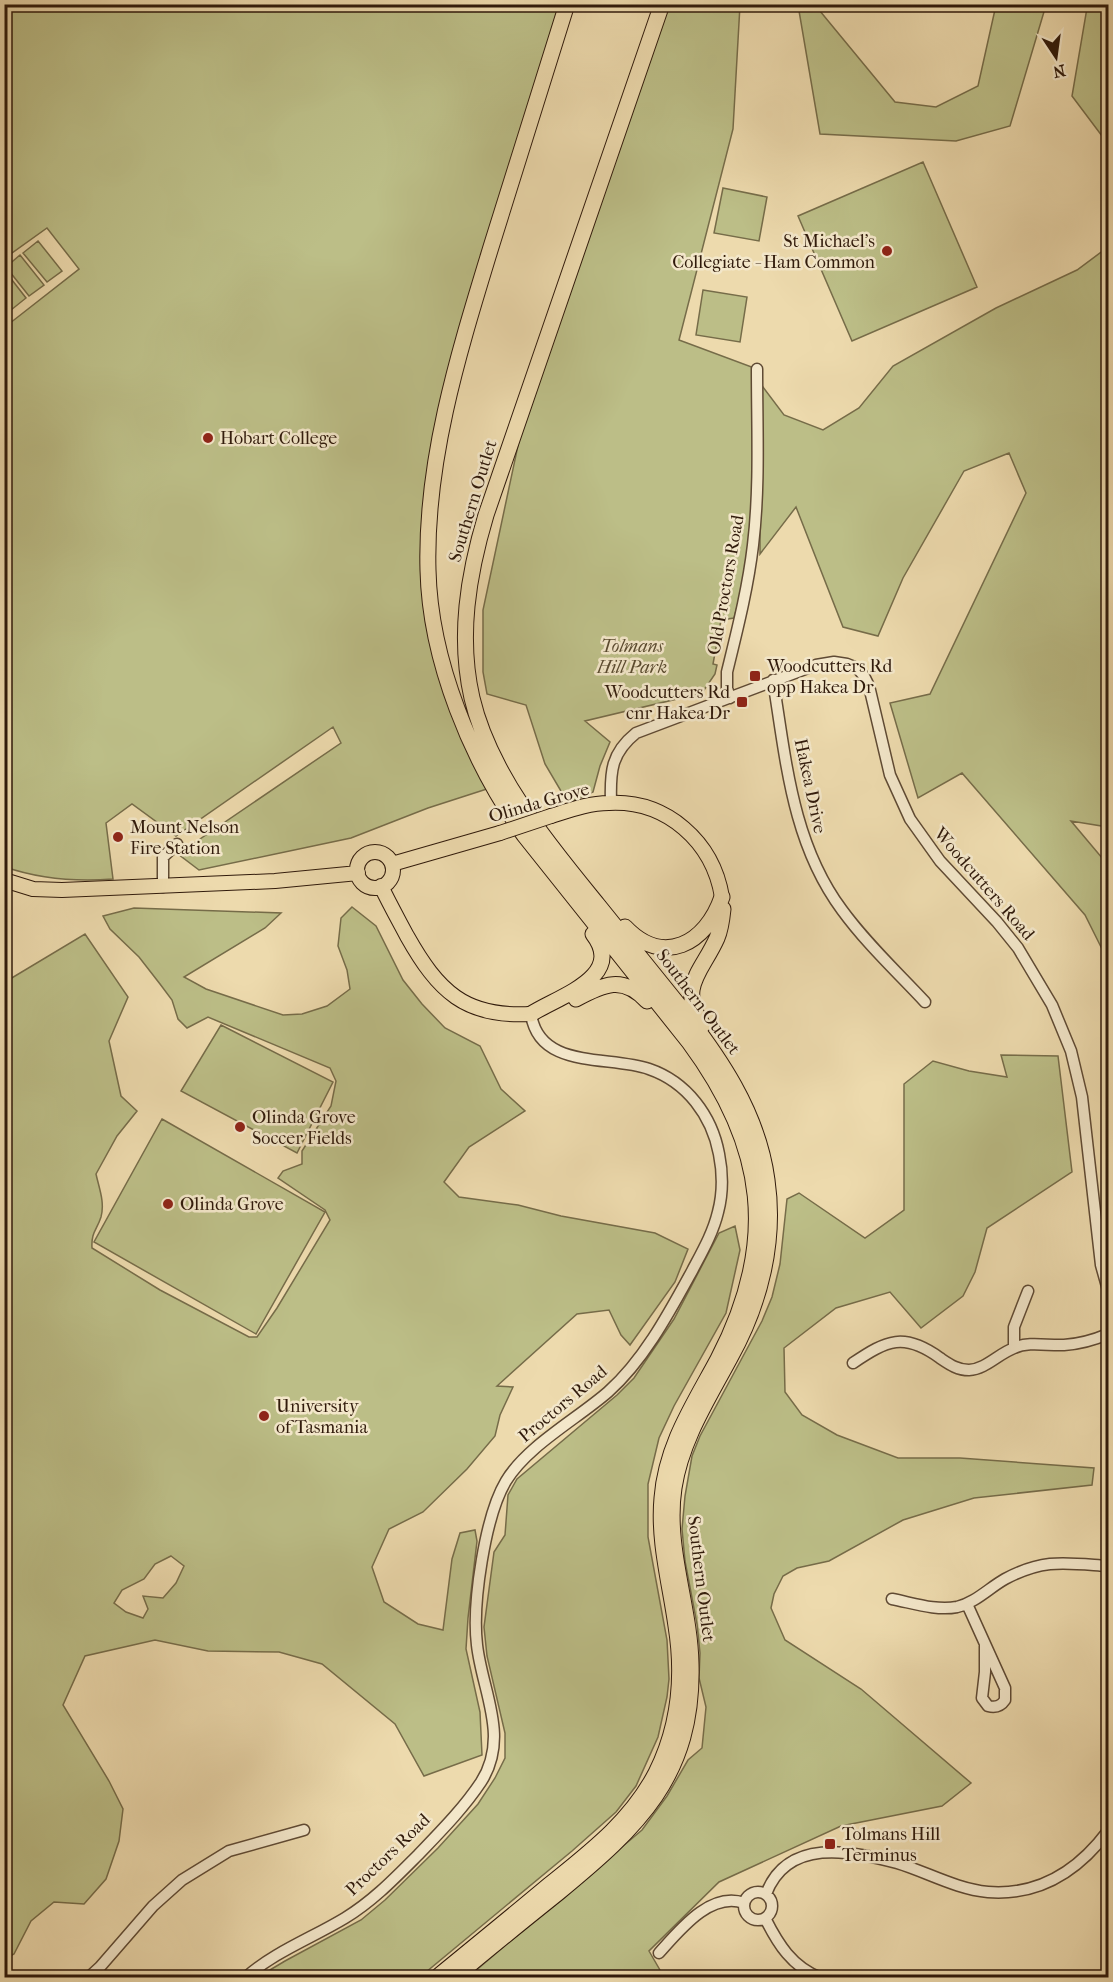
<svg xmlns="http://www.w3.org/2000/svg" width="1113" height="1982" viewBox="0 0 1113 1982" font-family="'IM FELL French Canon',serif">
<rect width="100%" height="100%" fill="#eddaad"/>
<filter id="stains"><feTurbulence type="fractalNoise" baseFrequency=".00333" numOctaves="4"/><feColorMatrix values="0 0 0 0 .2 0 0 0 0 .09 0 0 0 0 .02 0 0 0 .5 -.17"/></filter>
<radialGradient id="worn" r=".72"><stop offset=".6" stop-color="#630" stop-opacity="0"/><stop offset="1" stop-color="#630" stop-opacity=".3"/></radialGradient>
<!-- green -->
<path fill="#bcbe87" stroke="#766c49" stroke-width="1.5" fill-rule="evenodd" d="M109,4L567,5L461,343L428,536L443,663L493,787L428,808L351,838L199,870L178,854L341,743L333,727L176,836L132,804L106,823L113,879C75,882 40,879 5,867V327L79,269L47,228L5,258V5L106,8Z
M662,5H740L733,129L679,340L757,369L749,562L734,618L721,620L713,664L717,665L715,674L702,693L585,721L610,742L600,766L593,792L568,803L545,764L526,705L487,694L483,672V610L533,375Z
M798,5H815L895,102L936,107L978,86L996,5H1046L1010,126L956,141L820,134Z
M1084,5H1108V144L1072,96L1087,8Z
M923,162L977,287L852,341L798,216Z
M723,188L767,197L759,241L714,233Z
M38,241L62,271L47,282L23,253Z
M1108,247V827L1071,821L1108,865V961L1085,915L962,773L918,798L890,703L930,694L1026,493L1009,453L964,471L903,578L878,636L843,627L796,507L760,554V383L784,415L823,430L859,408L893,366L996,308L1077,270Z
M20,255L44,285L29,296L6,267Z
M5,271L26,298L11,310L5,301Z
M703,290L747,297L740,342L696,335Z
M352,907L376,926L403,980L422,1004L445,1028L480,1046L501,1089L525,1111L469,1147L444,1182L459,1197L518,1205L561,1216L655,1233L688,1249L675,1282L630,1345L621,1335L609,1310L577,1314L497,1386L513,1387L500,1415L495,1436L467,1469L423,1512L389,1529L372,1567L384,1602L418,1624L443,1630L452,1559L460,1533L475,1530L477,1541L468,1618L466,1649L480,1712L482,1755L424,1776L395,1724L322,1664L279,1652L208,1651L155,1640L85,1656L63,1705L109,1781L123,1809L119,1841L106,1879L84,1904L54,1902L31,1921L14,1954L5,1959V982L85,934L128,997L109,1041L121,1096L137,1111L117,1136L96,1174C99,1188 105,1202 101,1217C97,1230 91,1232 92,1248L160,1290L249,1337H257L277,1308L330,1220L325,1210L278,1178L283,1171L302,1164V1151L331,1106L336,1081L330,1068L208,1017L187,1028L178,1019L172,1000L160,984L139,957L110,929L103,916L134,908L281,913L265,928L184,977L206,989L283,1015L302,1014L327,1006L350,989L347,970L338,946L341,918ZM171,1556L184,1566L176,1583L163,1598L143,1596L148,1609L143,1618L126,1612L114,1603L122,1590L144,1579L155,1564Z
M221,1025L333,1082L297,1153L181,1091Z
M1001,1055L1058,1056L1072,1172L987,1228L975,1272L963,1296L921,1328L890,1292L836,1308L784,1348L785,1392L802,1415L837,1435L898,1458H960L1094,1468L1092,1485L974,1498L903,1520L829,1561L797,1568L783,1576L774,1594L771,1608L785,1640L861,1689L971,1783L942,1806L841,1826L719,1882L649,1951L664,1977L467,1978L642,1830L667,1796L688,1760L702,1748L706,1707L699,1678L700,1653L697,1624L685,1561L682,1529L685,1496L692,1456L700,1436L762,1321L772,1297L780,1264L787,1199L799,1193L865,1238L904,1210V1084L933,1061L969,1071L1007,1077Z
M162,1119L325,1212L256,1334L94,1242Z
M735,1226L740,1250L726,1313L674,1406L659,1438L648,1484V1537L667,1640L669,1679L667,1697L658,1737L636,1786L616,1812L572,1851L420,1977H258L285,1961L361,1920L385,1900L438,1848L478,1804L495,1778L505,1758V1733L487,1656L484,1627L494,1552L505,1535L508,1495L517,1479L617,1395L634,1378L674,1319L719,1233Z"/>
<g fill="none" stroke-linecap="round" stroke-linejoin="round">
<!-- minor casing -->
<g stroke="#5f4a34" stroke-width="13">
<path id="minor" d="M773,680C786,760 792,843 842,910C866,943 897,972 925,1002
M730,698L727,688V672C737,631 748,588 753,545C760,487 757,428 757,369
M611,802C610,772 611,753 636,733L816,665L834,662L847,664L857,668L864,676L869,686L890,775L910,819L940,861L997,922L1018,948L1052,1005L1071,1051L1082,1097L1101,1265L1108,1290
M163,887V857L177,844
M1014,1347V1327L1028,1291
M853,1363C887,1340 904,1332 940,1358C949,1364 957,1370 969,1370C986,1369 998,1354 1014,1348C1029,1341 1048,1346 1064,1345C1079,1344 1094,1340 1108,1334
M892,1599C913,1603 936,1611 957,1607C975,1603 989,1588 1005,1579C1044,1558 1066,1563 1108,1566
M967,1604L1005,1688V1700C1001,1706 996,1708 988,1706L982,1698L985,1672V1644
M744 1906a14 14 0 1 1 28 0a14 14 0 1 1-28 0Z
M766,1894C787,1838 850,1850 897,1863C927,1872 956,1889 988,1892C1040,1896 1078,1871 1108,1831
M765,1918C778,1944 792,1967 821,1978
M659,1953C679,1931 710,1891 744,1903
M88,1978L100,1967L153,1906L182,1880L229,1851L304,1830
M245,1978C274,1952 312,1938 345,1918C373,1901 395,1878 418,1855C440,1832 463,1809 481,1782C510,1737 482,1691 477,1645C472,1604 485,1516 506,1481C527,1446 577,1419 608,1392C644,1360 669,1313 692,1271C702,1252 713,1233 718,1212C723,1193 723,1174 719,1154C712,1116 687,1082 649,1069C609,1055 539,1070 531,1014"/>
</g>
<!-- major casing -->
<g stroke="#301a0b" stroke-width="16">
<path id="major" d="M551,816C570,810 589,803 609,803C667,800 713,842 722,897
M357 870a18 18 0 1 1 36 0a18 18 0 1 1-36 0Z
M392,864L500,833
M4,880L33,889L62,890L275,881L358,873
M381,886C389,903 398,919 407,936C438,991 465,1018 531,1014"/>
</g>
<!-- highway casing -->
<g stroke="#301a0b" stroke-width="17">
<path id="highway" d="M625,927C663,967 706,944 722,897
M576,999C604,984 623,975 647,1001
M531,1014C559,996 626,977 593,934
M703,1025C677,987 702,972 717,938C721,929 722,919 723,909
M436,1978C474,1947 512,1916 549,1885C590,1852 631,1821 656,1773C679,1727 684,1676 676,1626C670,1583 658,1541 662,1498C666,1445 694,1404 718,1359C779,1242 766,1146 689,1042L524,835C472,762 430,661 428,570C425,460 459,352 491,247C516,166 542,85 567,4
M454,1978C488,1949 523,1921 558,1893C638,1827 694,1776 691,1664C690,1605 665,1548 674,1488C681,1441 708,1399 730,1358C760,1304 776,1242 767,1180C758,1112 719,1056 677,1003C650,970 624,937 598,905C549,845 490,775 472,698C458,637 468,575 486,515L662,4"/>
</g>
<!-- minor -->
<use href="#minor" stroke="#f3e7ca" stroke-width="10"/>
<!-- major -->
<use href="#major" stroke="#eddaad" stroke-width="14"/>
<!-- highway -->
<use href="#highway" stroke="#eddaad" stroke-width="15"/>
<!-- major-bridge casing -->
<g stroke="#301a0b" stroke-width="16" stroke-linecap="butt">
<path id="major-bridge" d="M500,833L551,816"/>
</g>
<!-- major-bridge -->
<use href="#major-bridge" stroke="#eddaad" stroke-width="14"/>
</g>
<!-- markers -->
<g fill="#8f2418" stroke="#f3e7ca" stroke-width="2">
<circle cx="887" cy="251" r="6"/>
<circle cx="208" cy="438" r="6"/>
<rect x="749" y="670" width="12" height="12" rx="3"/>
<rect x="736" y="696" width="12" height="12" rx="3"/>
<circle cx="118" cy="837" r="6"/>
<circle cx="240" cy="1127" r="6"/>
<circle cx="168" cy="1204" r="6"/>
<circle cx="264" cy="1416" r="6"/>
<rect x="824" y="1838" width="12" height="12" rx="3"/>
</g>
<g text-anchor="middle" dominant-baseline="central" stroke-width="5" stroke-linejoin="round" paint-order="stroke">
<!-- poi labels -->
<g font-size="18" fill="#301a0b" stroke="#f3e7ca" text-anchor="start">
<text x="875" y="241" text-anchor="end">St Michael's<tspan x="875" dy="21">Collegiate - Ham Common</tspan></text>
<text x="220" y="438">Hobart College</text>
<text x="767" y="666">Woodcutters Rd<tspan x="767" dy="21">opp Hakea Dr</tspan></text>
<text x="730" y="692" text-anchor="end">Woodcutters Rd<tspan x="730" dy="21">cnr Hakea Dr</tspan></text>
<text x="130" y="827">Mount Nelson<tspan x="130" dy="21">Fire Station</tspan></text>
<text x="252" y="1117">Olinda Grove<tspan x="252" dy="21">Soccer Fields</tspan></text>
<text x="180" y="1204">Olinda Grove</text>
<text x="276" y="1406">University<tspan x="276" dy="21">of Tasmania</tspan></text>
<text x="842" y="1834">Tolmans Hill<tspan x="842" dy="21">Terminus</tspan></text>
</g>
<!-- street labels -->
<g font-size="18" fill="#301a0b" stroke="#f3e7ca">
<text transform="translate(473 501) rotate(-73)">Southern Outlet</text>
<text transform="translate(726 585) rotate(-80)">Old Proctors Road</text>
<text transform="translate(810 786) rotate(78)">Hakea Drive</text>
<text transform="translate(539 803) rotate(-16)">Olinda Grove</text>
<text transform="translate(984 884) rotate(49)">Woodcutters Road</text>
<text transform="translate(698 1002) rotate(53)">Southern Outlet</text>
<text transform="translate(563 1404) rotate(-40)">Proctors Road</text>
<text transform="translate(701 1579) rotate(83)">Southern Outlet</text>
<text transform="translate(388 1855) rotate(-44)">Proctors Road</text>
</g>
<!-- park labels -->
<g font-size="18" font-style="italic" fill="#5a4b30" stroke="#f3e7ca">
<text x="632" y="646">Tolmans<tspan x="632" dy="21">Hill Park</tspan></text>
</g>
</g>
<!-- margin -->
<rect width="1113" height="1982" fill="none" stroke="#eddaad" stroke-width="24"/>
<rect x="6" y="6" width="1101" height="1970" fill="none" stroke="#301a0b" stroke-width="3"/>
<rect x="12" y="12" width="1089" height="1958" fill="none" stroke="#301a0b" stroke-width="1.5"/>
<!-- north arrow -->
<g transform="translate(1056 57) rotate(167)" stroke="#f3e7ca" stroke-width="4.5" paint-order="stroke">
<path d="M0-4.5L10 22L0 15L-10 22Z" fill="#301a0b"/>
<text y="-9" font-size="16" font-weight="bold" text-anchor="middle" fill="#301a0b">N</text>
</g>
<rect width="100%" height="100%" filter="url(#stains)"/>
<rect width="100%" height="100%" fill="url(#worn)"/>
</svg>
